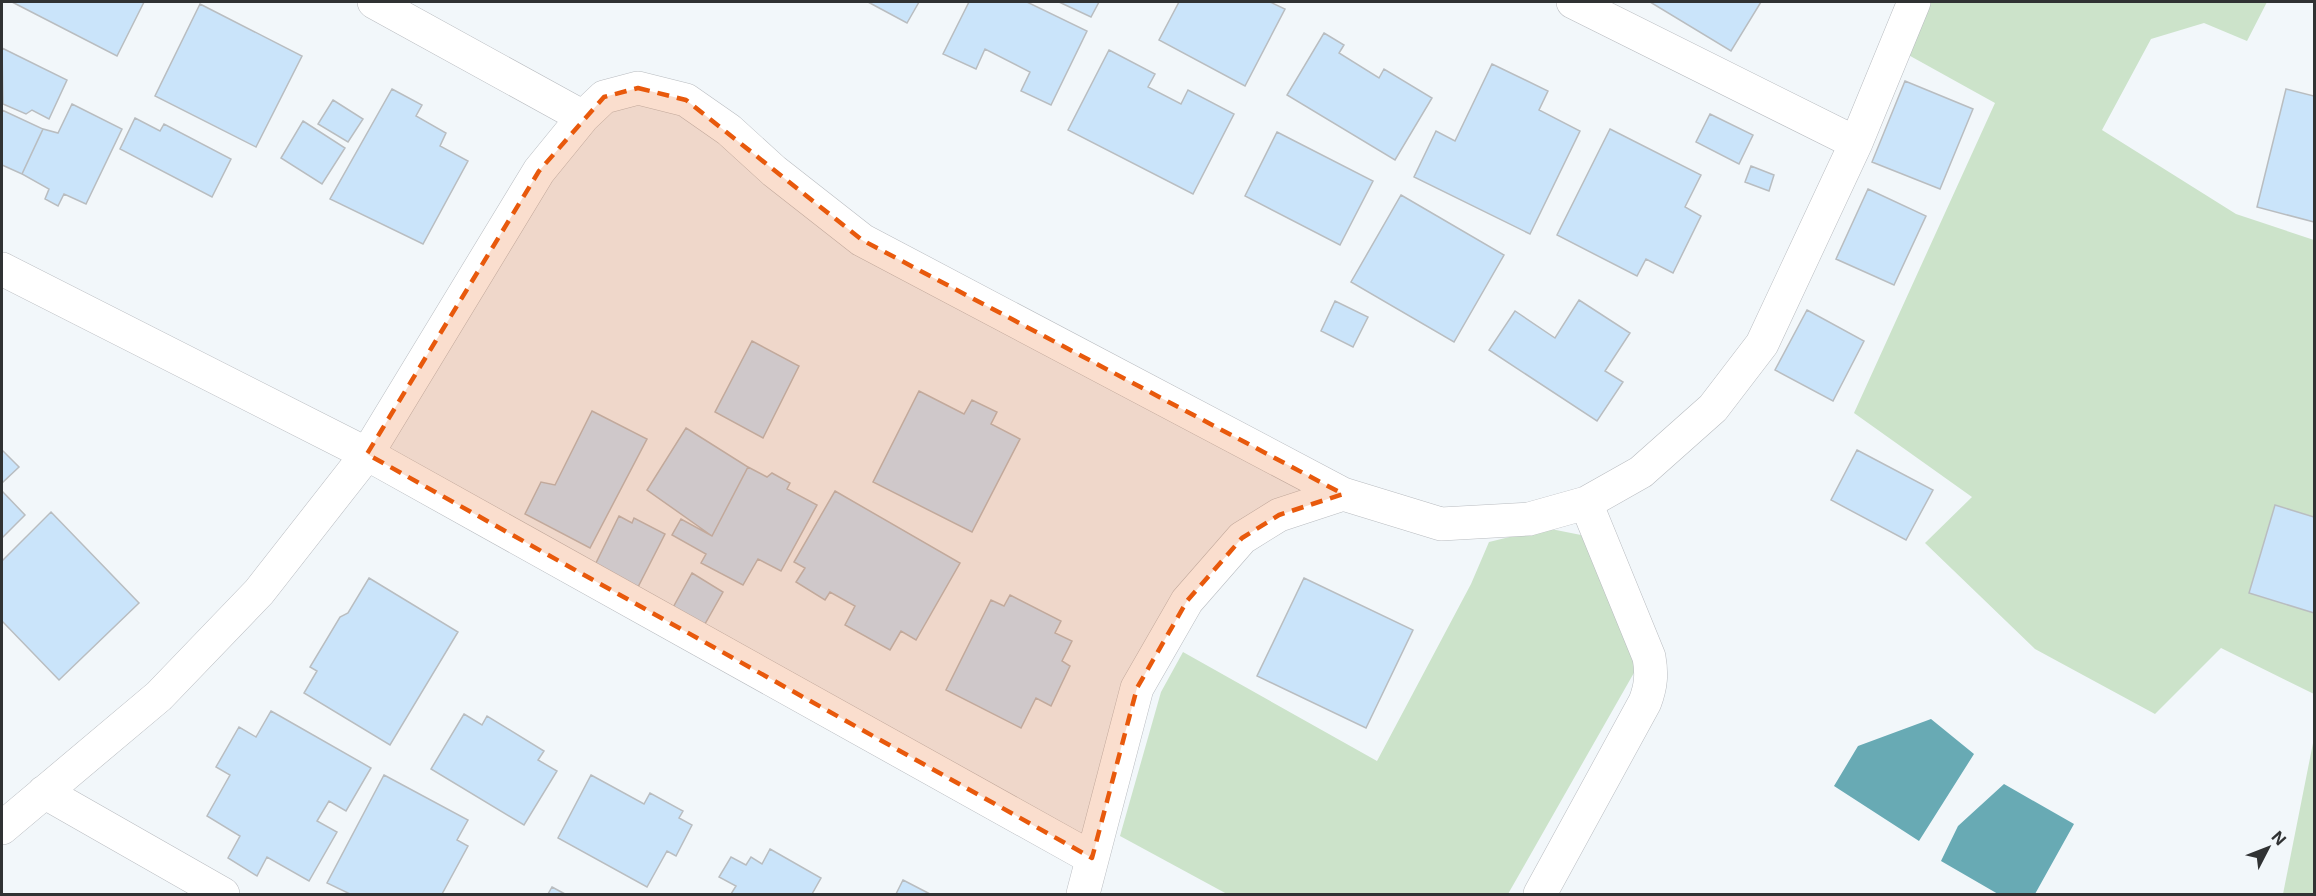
<svg xmlns="http://www.w3.org/2000/svg" width="2316" height="896" viewBox="0 0 2316 896" font-family="Inter,sans-serif">
<rect width="100%" height="100%" fill="#f2f7fa"/>
<!-- green -->
<path fill="#cce3ca" d="M1925,2H2267L2247,41L2204,23L2151,39L2102,130L2236,214L2314,240V694L2221,648L2155,714L2035,649L1925,543L1972,497L1854,413L1995,103L1903,52Z
M1546,528L1581,535L1627,625L1635,671L1508,894H1227L1120,836L1161,692L1183,652L1377,761L1471,584L1489,542Z
M2314,738V894H2283Z"/>
<!-- water -->
<path fill="#68aab4" d="M1931,719L1974,754L1919,841L1834,786L1858,746Z
M2004,784L2074,824L2035,894H1998L1941,861L1958,826Z"/>
<!-- building -->
<path fill="#cae4fa" stroke="#b9bdc0" stroke-width="1.5" d="M12,2H144L117,56Z
M868,2H919L907,23Z
M969,2H1027L1087,31L1051,105L1021,91L1030,72L985,49L976,69L943,54Z
M1059,2H1099L1091,17Z
M1179,2H1270L1285,9L1245,86L1159,40Z
M1650,2H1761L1731,51Z
M200,4L302,56L256,147L155,96Z
M1324,33L1344,45L1339,53L1379,78L1384,69L1432,98L1395,160L1287,95Z
M2,48L67,80L49,119L32,110L26,114L3,104Z
M1109,50L1155,74L1148,87L1181,104L1188,90L1234,114L1193,194L1068,130Z
M1492,64L1548,91L1539,110L1580,131L1530,234L1414,177L1436,131L1455,141Z
M1905,81L1973,109L1940,189L1872,162Z
M392,89L422,105L416,116L446,133L440,146L468,161L423,244L330,199Z
M2286,89L2314,96V222L2257,207Z
M333,100L363,119L348,142L318,124Z
M72,104L122,129L86,204L64,194L58,206L45,199L49,189L22,174L43,129L58,133Z
M2,110L43,129L22,174L2,165Z
M1710,114L1753,135L1739,164L1696,142Z
M135,118L160,131L164,124L231,159L212,197L120,149Z
M303,121L345,148L322,184L281,158Z
M1610,129L1701,175L1685,207L1701,216L1673,273L1646,259L1637,276L1557,235Z
M1277,132L1373,181L1340,245L1245,196Z
M1751,166L1774,175L1769,191L1745,182Z
M1868,189L1926,216L1894,285L1836,259Z
M1401,195L1504,255L1454,342L1351,282Z
M1579,300L1630,333L1605,371L1623,382L1597,421L1489,350L1515,311L1555,338Z
M1335,301L1368,317L1353,347L1321,331Z
M1807,310L1864,341L1833,401L1775,370Z
M752,341L799,366L763,438L715,412Z
M919,391L964,414L972,400L997,412L991,424L1020,439L972,532L873,482Z
M592,411L647,439L590,548L525,514L541,482L555,485Z
M686,428L748,467L712,536L647,490Z
M2,450L19,467L2,483Z
M1857,450L1933,490L1906,540L1831,500Z
M748,467L767,477L772,473L790,483L787,489L817,505L781,571L758,559L743,585L701,563L706,554L672,535L681,519L712,536Z
M2,491L25,515L2,538Z
M835,491L960,563L916,640L901,631L890,650L845,625L855,606L830,592L825,600L796,582L805,568L794,562Z
M2275,505L2314,517V613L2249,593Z
M51,512L139,603L59,680L2,621V561Z
M619,516L632,523L634,518L665,534L637,589L594,567Z
M692,573L723,592L701,631L670,613Z
M369,578L458,632L390,745L304,693L317,671L310,667L340,617L348,613Z
M1304,578L1413,630L1366,728L1257,676Z
M1010,595L1061,621L1055,633L1072,641L1062,661L1070,666L1051,706L1036,698L1021,728L946,690L991,600L1004,606Z
M271,711L371,768L346,811L329,801L317,821L337,832L309,881L267,857L257,876L228,858L240,836L207,816L230,775L216,767L239,727L256,737Z
M464,714L482,725L487,716L544,751L538,760L557,771L524,825L431,769Z
M384,775L468,820L457,840L468,846L442,894H350L327,883Z
M591,775L644,804L650,793L683,811L679,818L692,825L676,856L667,851L647,887L558,838Z
M770,849L821,878L812,894H731L736,886L719,877L731,857L746,865L751,857L762,864Z
M903,880L930,894H896Z
M552,887L565,894H548Z"/>
<g fill="none" stroke-linecap="round" stroke-linejoin="round">
<!-- minor casing -->
<g stroke="#b9bcc0" stroke-width="34">
<path id="minor" d="M374,2L583,117
M1573,2L1856,143
M2,269L367,454L1092,858
M44,792L223,894
M2,828L159,696L259,592L367,454L539,171L583,117L604,97L638,88L686,100L729,130L774,171L862,240L1343,494L1441,524L1529,519L1586,503L1641,472L1713,408L1762,344L1856,143L1914,2
M1083,894L1137,688L1187,601L1242,538L1279,515L1343,494
M1540,894L1645,702C1651,686 1652,674 1649,657L1586,503"/>
</g>
<!-- minor -->
<use href="#minor" stroke="#fff" stroke-width="33"/>
</g>
<!-- marked area -->
<path fill="#e8590c" fill-opacity="0.2" stroke="#e8590c" stroke-width="4.5" stroke-dasharray="12 8" stroke-linejoin="round" d="M638,88L686,100L862,240L1343,494L1279,515L1242,538L1187,601L1137,688L1092,858L367,454L539,171L604,97Z"/>
<!-- border -->
<rect width="2316" height="896" fill="none" stroke="#303233" stroke-width="6"/>
<!-- north arrow -->
<g transform="translate(2268 848) rotate(48)" stroke="#f2f7fa" stroke-width="4.5" paint-order="stroke">
<path d="M0-4.5L10 22L0 15L-10 22Z" fill="#303233"/>
<text y="-9" font-size="16" font-weight="bold" text-anchor="middle" fill="#303233">N</text>
</g>
</svg>
